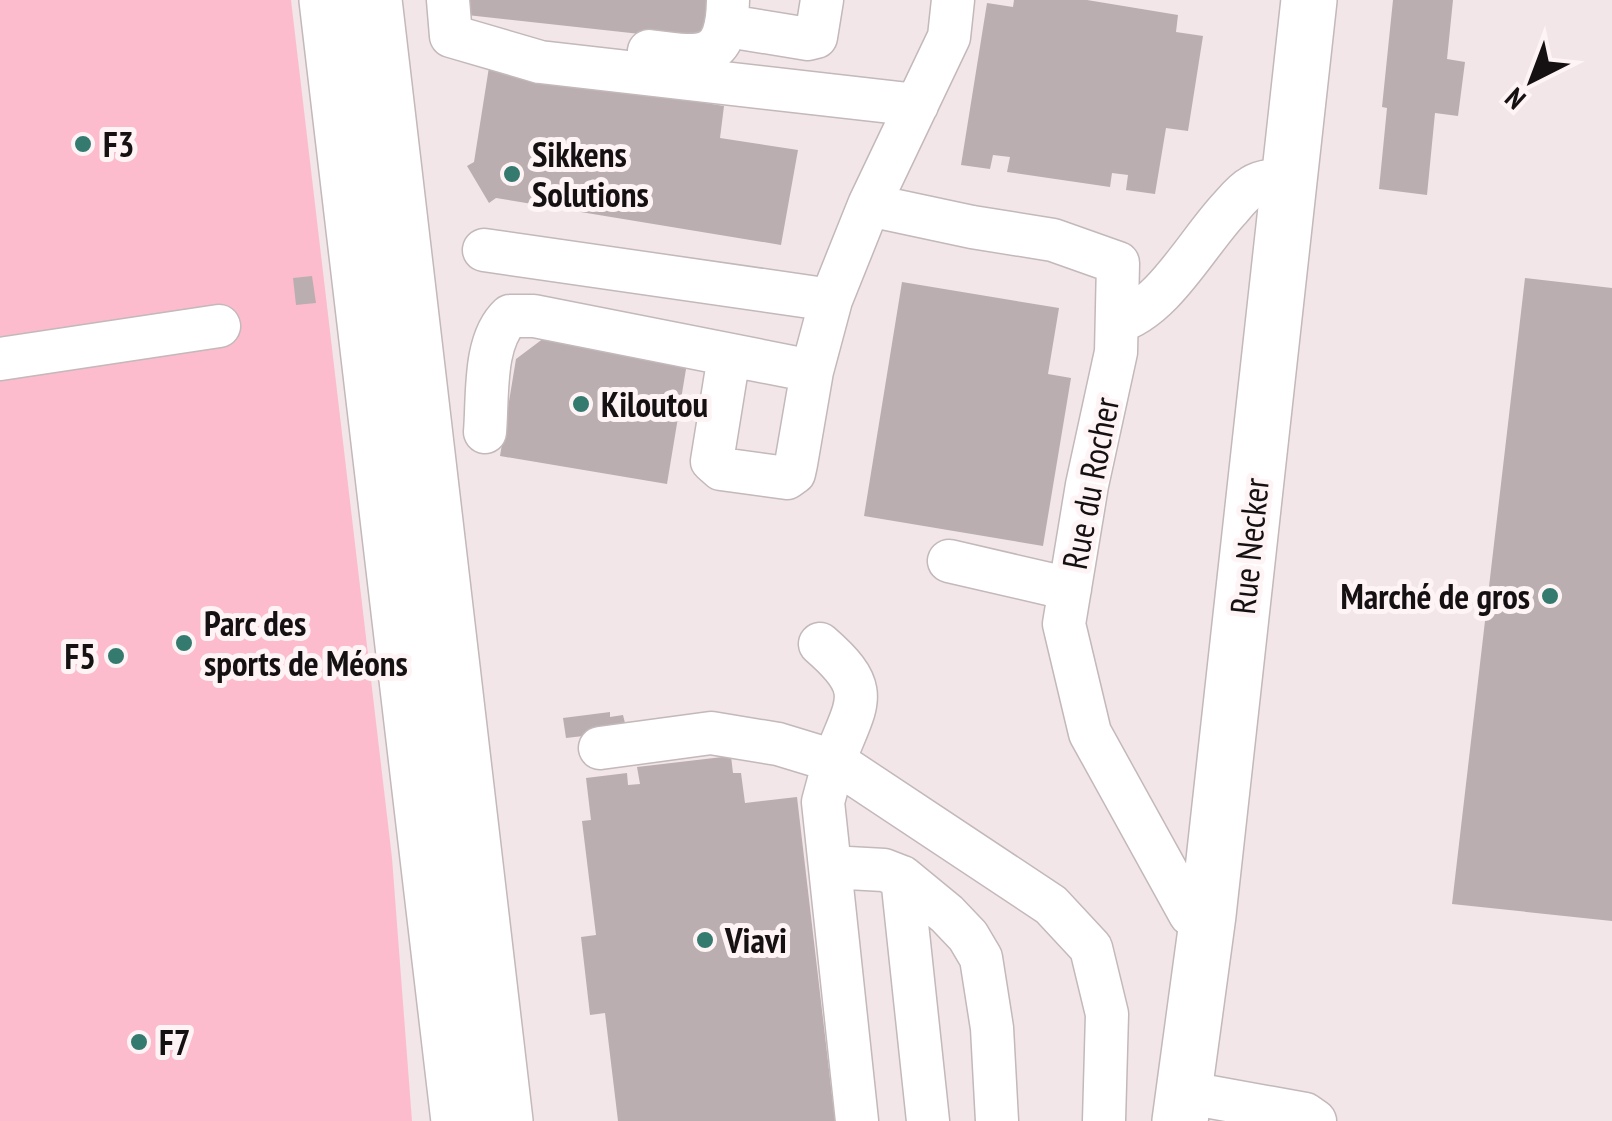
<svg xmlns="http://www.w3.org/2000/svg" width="1612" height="1121" viewBox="0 0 1612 1121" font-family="'PT Sans Narrow',sans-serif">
<rect width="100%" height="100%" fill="#f2e6e9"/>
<!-- green -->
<path fill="#fdbccd" d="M0,0H291L392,858L412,1121H0Z"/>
<!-- building -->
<path fill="#baaeb1" d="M468,0H709L704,41L467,15Z
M1014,0H1087L1178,15L1176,32L1203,36L1188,131L1166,128L1155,194L1126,190L1128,175L1112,173L1110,187L1007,172L1010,157L993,155L990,169L961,165L987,3L1013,7Z
M1393,0H1453L1447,59L1465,62L1458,116L1435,113L1427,195L1379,189L1387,108L1382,107Z
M489,67L724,106L720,138L798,150L781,245L496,198L489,203L467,166L474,162Z
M312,276L316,303L296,305L293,278Z
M1525,278L1612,288V921L1452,904Z
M902,282L1059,308L1048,374L1071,378L1043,546L864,516Z
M544,338L687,363L667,484L500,456L516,359Z
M610,712V717L623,715L627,731L566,738L563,718Z
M731,756L733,773H741L745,803L797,797L835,1121H618L605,1013L590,1015L581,937L596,935L582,821L591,820L586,778L627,773L628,785L640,784L637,767Z"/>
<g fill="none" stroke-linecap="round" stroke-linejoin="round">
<!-- minor casing -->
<g stroke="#c3b8ba" stroke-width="45">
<path id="minor" d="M448,0L451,36L540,62L917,105
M953,0L949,37L869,205L972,227L1053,240L1118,263L1116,352L1087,485L1064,624L1090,733L1190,914L1208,915
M728,26L808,39L816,37L822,0
M649,51C702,58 727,63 728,0
M484,250L831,300L869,205
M1117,322C1163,309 1197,243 1230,208C1236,201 1244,191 1252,187C1263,180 1277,180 1289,180
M729,356L712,461L721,469L787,478L794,473L796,464L812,371L831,300
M0,359L219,326
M485,432C488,397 483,341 510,316H534L812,371
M949,561L1070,589
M600,748L711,733L778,744L834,761C857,701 874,691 820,644
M830,867L884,870L902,877L947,914L968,936L981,958L992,1028L997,1121
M902,877L928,1121
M1183,1092L1305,1114L1315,1121
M857,1121L823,802L834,761L1051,905L1091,948L1107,1014L1104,1121"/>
</g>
<!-- major casing -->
<g stroke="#c3b8ba" stroke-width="58">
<path id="major" d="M1180,1121L1208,915L1309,0"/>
</g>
<!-- highway casing -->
<g stroke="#c3b8ba" stroke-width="58">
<path id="highway" d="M327,0L459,1121
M374,0L505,1121"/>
</g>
<!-- minor -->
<use href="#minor" stroke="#fff" stroke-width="42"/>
<!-- major -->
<use href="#major" stroke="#fff" stroke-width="55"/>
<!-- highway -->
<use href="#highway" stroke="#fff" stroke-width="55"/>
</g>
<!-- markers -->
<g fill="#357a6e" stroke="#fef4f6" stroke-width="4">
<circle cx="83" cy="144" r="10"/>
<circle cx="512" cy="174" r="10"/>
<circle cx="581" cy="404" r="10"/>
<circle cx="1550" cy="596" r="10"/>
<circle cx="184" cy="643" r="10"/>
<circle cx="116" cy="656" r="10"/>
<circle cx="705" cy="940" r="10"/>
<circle cx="139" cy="1042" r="10"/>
</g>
<g text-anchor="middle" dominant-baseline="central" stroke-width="10" stroke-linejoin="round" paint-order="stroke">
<!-- poi labels -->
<g font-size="35" font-weight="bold" fill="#151112" stroke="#fef4f6" text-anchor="start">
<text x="103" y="144">F3</text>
<text x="532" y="154">Sikkens<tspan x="532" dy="40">Solutions</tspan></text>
<text x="601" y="404">Kiloutou</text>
<text x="1530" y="596" text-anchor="end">Marché de gros</text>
<text x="204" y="623">Parc des<tspan x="204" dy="40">sports de Méons</tspan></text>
<text x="96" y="656" text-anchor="end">F5</text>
<text x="725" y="940">Viavi</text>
<text x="159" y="1042">F7</text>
</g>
<!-- street labels -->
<g font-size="35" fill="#151112" stroke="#fef4f6">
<text transform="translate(1090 483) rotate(-79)">Rue du Rocher</text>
<text transform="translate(1249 546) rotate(-84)">Rue Necker</text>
</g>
</g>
<!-- north arrow -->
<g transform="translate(1532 80) rotate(222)" stroke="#fef4f6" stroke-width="8" paint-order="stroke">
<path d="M0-8L18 38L0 25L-18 38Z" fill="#151112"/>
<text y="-15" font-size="28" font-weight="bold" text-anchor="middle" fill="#151112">N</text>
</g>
</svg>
